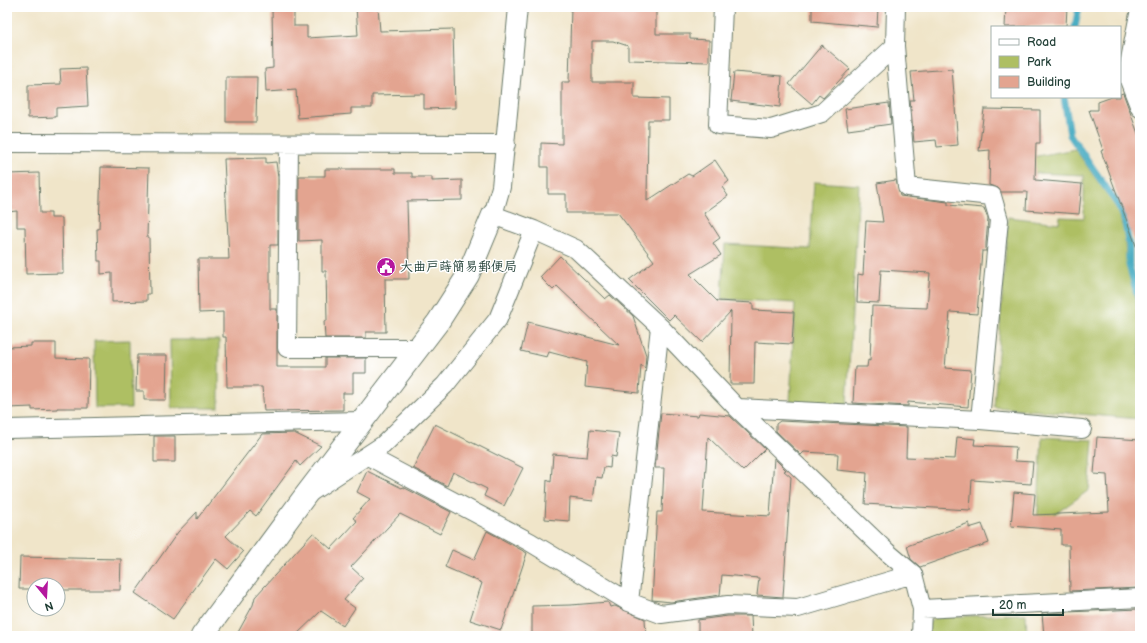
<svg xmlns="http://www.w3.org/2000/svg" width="1147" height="643" viewBox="0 0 1147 643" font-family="'Balsamiq Sans','Klee One',sans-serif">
<rect width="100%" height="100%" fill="#fff"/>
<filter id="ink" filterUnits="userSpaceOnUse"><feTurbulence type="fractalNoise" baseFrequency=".025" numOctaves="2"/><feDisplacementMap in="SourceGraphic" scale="8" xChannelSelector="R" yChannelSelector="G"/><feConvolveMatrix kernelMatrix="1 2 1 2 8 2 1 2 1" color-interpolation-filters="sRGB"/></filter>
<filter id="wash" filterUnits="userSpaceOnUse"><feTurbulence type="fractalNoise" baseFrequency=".012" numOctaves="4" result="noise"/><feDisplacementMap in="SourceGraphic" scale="16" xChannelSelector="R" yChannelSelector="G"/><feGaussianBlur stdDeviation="0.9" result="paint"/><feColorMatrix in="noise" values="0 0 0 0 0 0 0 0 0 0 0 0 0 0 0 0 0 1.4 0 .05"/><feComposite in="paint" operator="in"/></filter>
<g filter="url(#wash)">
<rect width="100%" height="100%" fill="#f0e5c9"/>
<!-- green -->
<path fill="#aebf63" stroke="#667e4c" d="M1075,149L1116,207L1124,231L1127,267L1140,318V419L994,407L1008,217L1059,223L1060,217L1084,218V175L1034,173L1032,157Z
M814,182L859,185L847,405L790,402L795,303L722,299L725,244L810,249Z
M130,340L131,408H95L94,341Z
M170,340H219V408H171Z
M1042,437L1093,440L1089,490L1037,527Z
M1026,614L1027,636H928L927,626L934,617Z"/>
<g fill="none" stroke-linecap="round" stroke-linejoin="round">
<!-- stream -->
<path stroke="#3fa8bf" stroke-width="7" d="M1075,27L1079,7
M1064,97L1070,135L1118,205L1125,223L1129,246V265L1140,304"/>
</g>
<g id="blocks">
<!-- building -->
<path fill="#e3a490" d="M272,7H294V26H307V38L358,35L356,7H378L380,31L453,29L455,108L424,109V94L372,95V108H351V114L298,118L296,90L266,92L265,69L273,68Z
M571,7H656V34H690V39L709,40V62L628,60V46L613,41H592V82H634V98L669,99V120H648L647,201L688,174L692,176L715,160L729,181L722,187L728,196L704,213L720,238L713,243L721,255L690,274L717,301L753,303V310L794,312L792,344L755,342L754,384H730L731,311L702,342L674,315L669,320L629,280L654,261L618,213H566V194H548V167H541V143L562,144V82H569Z
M812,7H878L877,27L812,21Z
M1006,7H1067L1066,26L1005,27Z
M822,45L850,69L823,98L819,95L812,104L789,84Z
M86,68L88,106L56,108V117L28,118V85L61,84L60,69Z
M952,69L958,145L937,147L936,140L914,142L910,100H914L911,72Z
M734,72L782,76L780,107L731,101Z
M226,77H257L256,122H226Z
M1123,93L1140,139V251H1138L1101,151L1103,150L1089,110H1098V102L1112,97H1120V94Z
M889,103L891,124L848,130L845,109Z
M984,109L1040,110V143H1036L1035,180L1082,184L1079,214L1026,210L1027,192H1001L998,188L989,185L990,150L979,151Z
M266,158V163L276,162L278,177V245H270V309H277V367H325V358H366V373H353V393H343V410L264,411L262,387H227L226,337H223V312L199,313L198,259H229L224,159Z
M101,167L149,168L147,237H149L150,294H147V301L112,302V273L101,274V261H98L97,229H99Z
M325,169H395V173H412V177H432V181L462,180V200L407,201L409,279H385L386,332H366V338H325L324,321H327L326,271H322V240L299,241V176H325Z
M39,173L40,213H51V218H62L63,273L26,274L25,227H17V211L7,212V174Z
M896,180L900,196L948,202V205L984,208L988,219L986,243V251H982L977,314L950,312L945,368L971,370L968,407L908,402V406L853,403L855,367H867L868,360L870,361L872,306L927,308L930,273L881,270L879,303L857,302L858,274L863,275L866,221L883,222L877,183Z
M560,256L605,299L610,295L633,316L646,355L645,368L641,365L639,393L585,387L587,362L549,352L547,357L521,351L528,322L619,345L557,286L553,290L540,277Z
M31,343H56V358L89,359L88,408H57V409L32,410V407L8,408L7,347L31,346Z
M137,355H167L166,400H144V391H136Z
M661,413L698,416L699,413L730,416L765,449L743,471L708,437L703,512L770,516L774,458L786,470L784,471L791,477L783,597L757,595L759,578L722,575L720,595L671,602L652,600L657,512H662L664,468H655Z
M780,421L907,427L906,457L955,459L957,437L975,439L974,445L1016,447L1015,461L1033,462L1031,484L972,480L970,510L865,504L867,473L837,470L838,454L804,452L801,455L776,431V424Z
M435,424L523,468L504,506L484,496L487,489L453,472L447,486L413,468Z
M590,430L619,433L616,457L611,456L610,468L604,467L602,478L596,477L593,501L570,498L569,521L545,519L547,480L551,482L553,454L587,457Z
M294,433L321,446L300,466L296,461L256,516L250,511L226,536L243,552L228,569L216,559L173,619L135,593L178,532L197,512V519L262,434Z
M154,436H175V462H154Z
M1097,437L1140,440V588L1070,591L1069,545H1061V530L1011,526L1014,492L1035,494L1033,515L1109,512L1107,475L1094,474Z
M367,471L402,488L403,487L451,512L440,534L400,514L351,567L363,578L344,600L355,608L343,626L321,611L295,636H236L253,605L255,597L313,533L331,549L357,521L353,518L370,499L357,492Z
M969,523V528L982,524L989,543L920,567L911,559L907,546Z
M487,531L527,553L501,630L470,620L482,583L445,567L452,550L474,560Z
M20,557L121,559L120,590H58V585H34V589H19Z
M608,602L610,607L615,606L645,619L646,636H573V633L532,634V606L571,605Z
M1140,609V636H1044L1042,613Z
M728,616H751L752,636H698V620Z"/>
</g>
</g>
<g filter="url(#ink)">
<use href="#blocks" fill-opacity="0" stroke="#687868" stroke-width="1"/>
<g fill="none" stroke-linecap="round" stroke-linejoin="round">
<!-- street casing -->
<g stroke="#687868" stroke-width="20">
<path id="street" d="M518,7L501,187L493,215L534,230L576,249L660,327L737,408L887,552L913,574L922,609L921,636
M723,7L718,125L771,129L822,113L895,46L896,7
M1140,9L1127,75L1140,108
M895,46L907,187L992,196L999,220L980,420
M7,143L506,144
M289,144L287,348H418
M737,408L980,420L1082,429
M7,429L361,421
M368,456L530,542L629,602L661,614L728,605L798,608L913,574
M311,492L383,445L445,385L498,319L534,230
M629,602L660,327
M922,609L1140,598"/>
</g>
<!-- secondary casing -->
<g stroke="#687868" stroke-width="24">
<path id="secondary" d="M202,636L305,496L438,322L468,275L493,215"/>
</g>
<!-- street -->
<use href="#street" stroke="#fff" stroke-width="18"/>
<!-- secondary -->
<use href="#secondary" stroke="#fff" stroke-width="22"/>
</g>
</g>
<!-- icons -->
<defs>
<g id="civic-disc" transform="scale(1)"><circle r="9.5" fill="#b5179e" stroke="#fff"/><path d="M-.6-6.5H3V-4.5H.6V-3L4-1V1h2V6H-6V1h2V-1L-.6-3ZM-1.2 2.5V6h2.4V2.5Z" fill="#fff"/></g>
</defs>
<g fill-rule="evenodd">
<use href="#civic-disc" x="386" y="267"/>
</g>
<g text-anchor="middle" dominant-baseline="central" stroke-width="3" stroke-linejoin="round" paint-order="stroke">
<!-- poi labels -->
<g font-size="13" font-weight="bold" fill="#1f3d34" stroke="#fff" text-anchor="start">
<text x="400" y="267">大曲戸蒔簡易郵便局</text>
</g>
</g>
<!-- margin -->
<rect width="1147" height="643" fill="none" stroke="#fff" stroke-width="24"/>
<!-- legend -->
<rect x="991" y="26" width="130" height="72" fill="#ffffff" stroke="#a5b1ae"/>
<rect x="999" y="39" width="20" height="6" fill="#ffffff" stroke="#a5b1ae"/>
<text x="1027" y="46" font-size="12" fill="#1f3d34">Road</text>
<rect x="999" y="56" width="20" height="12" fill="#aebf63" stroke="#a5b1ae"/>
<text x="1027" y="66" font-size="12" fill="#1f3d34">Park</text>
<rect x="999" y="76" width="20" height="12" fill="#e3a490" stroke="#a5b1ae"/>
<text x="1027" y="86" font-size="12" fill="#1f3d34">Building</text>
<!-- north arrow -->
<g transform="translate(46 597) rotate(162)"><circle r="19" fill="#ffffff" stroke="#a5b1ae"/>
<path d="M0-3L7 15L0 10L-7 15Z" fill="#b5179e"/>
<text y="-6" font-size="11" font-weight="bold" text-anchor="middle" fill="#1f3d34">N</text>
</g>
<!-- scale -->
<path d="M993 609v6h70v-6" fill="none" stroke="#1f3d34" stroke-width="2"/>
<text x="999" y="609" font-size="12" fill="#1f3d34" stroke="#ffffff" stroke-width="3" paint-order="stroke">20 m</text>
</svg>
